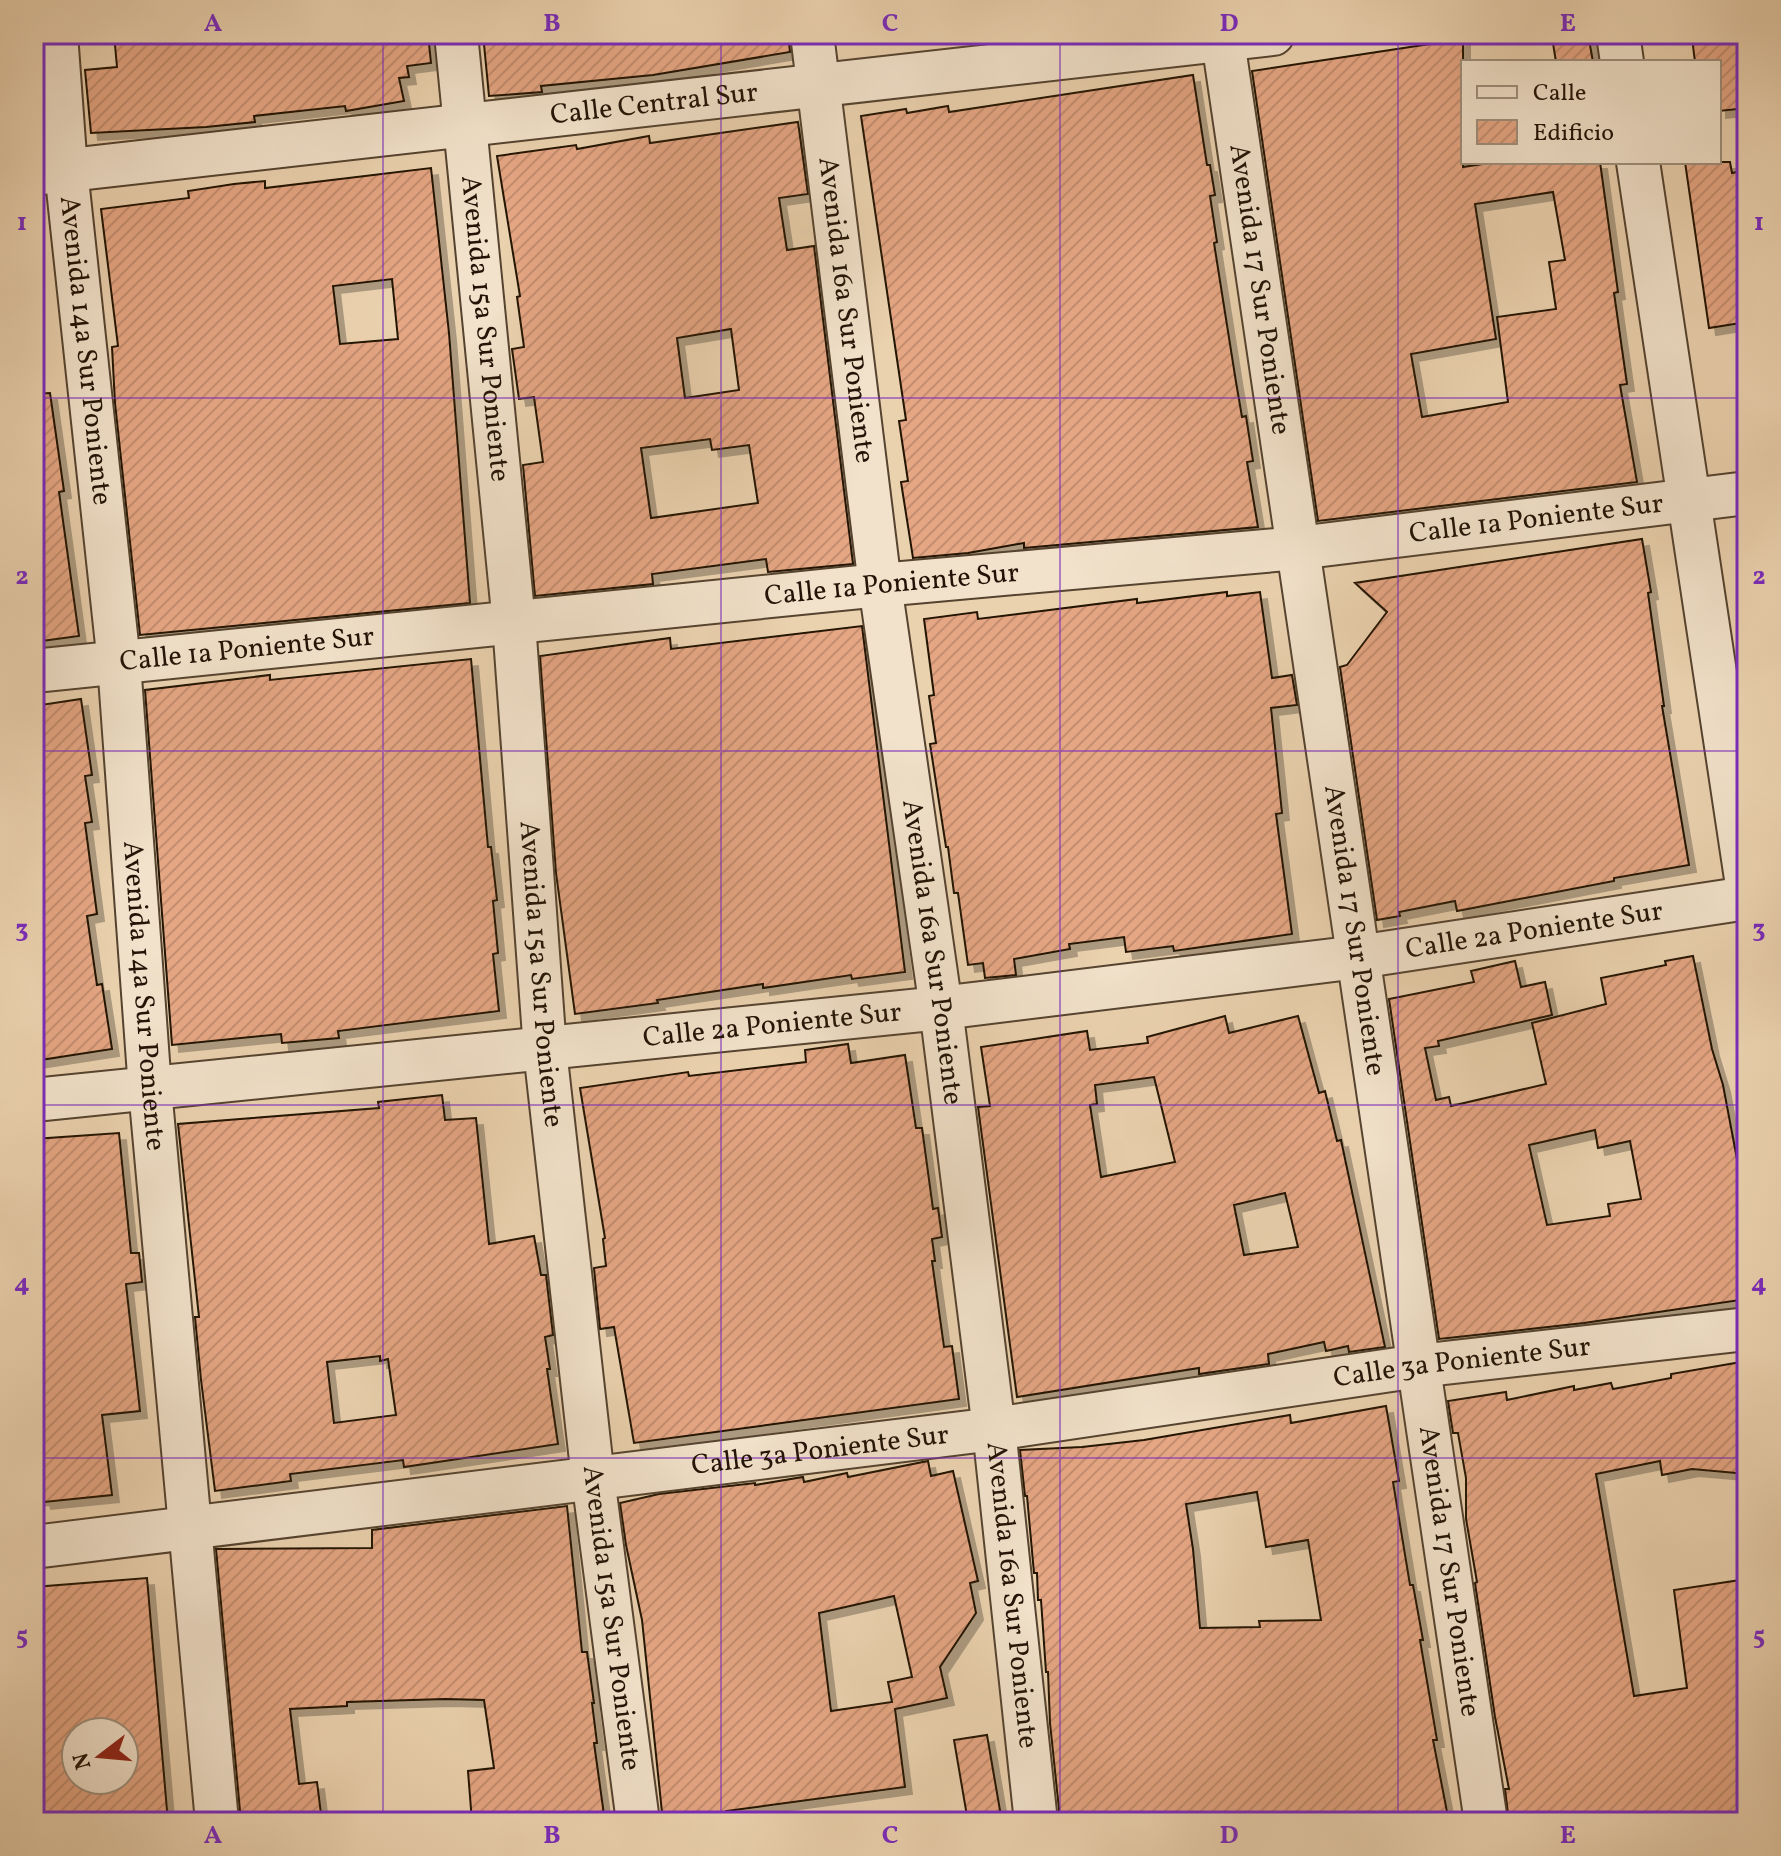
<svg xmlns="http://www.w3.org/2000/svg" width="1781" height="1856" viewBox="0 0 1781 1856" font-family="Vollkorn,serif">
<defs>
<pattern id="building-hatch" width="6" height="6" patternUnits="userSpaceOnUse" patternTransform="scale(2)"><rect width="6" height="6" fill="#e5a683"/><path d="M-1 1l2-2M0 6l6-6M5 7l2-2" fill="none" stroke="#c48e70"/></pattern>
<filter id="shadow"><feDropShadow dx="7" dy="7" stdDeviation="0" flood-color="#0004"/></filter>
</defs>
<rect width="100%" height="100%" fill="#ebd2af"/>
<filter id="stains"><feTurbulence type="fractalNoise" baseFrequency=".0025" numOctaves="4"/><feColorMatrix values="0 0 0 0 .2 0 0 0 0 .09 0 0 0 0 .02 0 0 0 .5 -.17"/></filter>
<radialGradient id="worn" r=".72"><stop offset=".6" stop-color="#630" stop-opacity="0"/><stop offset="1" stop-color="#630" stop-opacity=".3"/></radialGradient>
<!-- building -->
<path fill="url(#building-hatch)" stroke="#231306" stroke-width="2" fill-rule="evenodd" filter="url(#shadow)" d="M114,34H428L431,63L407,66L409,77L399,78L404,101L346,111L345,106L254,116L255,122L206,127L91,133L85,70L117,67Z
M483,34H641L642,39L674,34H788L790,52L653,75L541,86L542,92L489,96Z
M1570,34H1588L1593,62H1556L1552,37Z
M1730,34H1747V108L1719,111V62H1695L1692,38Z
M1463,39V167L1496,162H1600L1618,292L1614,293L1627,384L1620,385L1637,482L1318,521L1252,71ZM1553,192L1565,260L1549,262L1556,309L1497,317L1508,402L1422,417L1411,354L1496,339L1475,204Z
M1193,75L1207,165H1210L1215,195L1210,196L1217,242L1214,243L1236,382L1242,417L1246,416L1253,461L1247,462L1258,527L1024,548V543L968,553L913,558L901,482L908,481L899,421L906,420L861,116L906,109L907,113L948,106L949,112Z
M798,122L808,194L779,198L787,250L814,246L853,564L768,572L766,559L652,574L653,584L535,596L523,465L543,462L534,397L519,399L512,349L524,347L517,297L520,296L497,156L576,145L577,149L649,136L650,143ZM731,329L739,390L685,398L677,338ZM710,439L712,450L749,445L758,503L651,518L641,448Z
M1685,162H1730L1732,173L1747,170V322L1709,328Z
M431,168L449,333L470,603L140,635L115,403L112,347L118,346L101,209L189,198L188,191L234,184L265,181V188ZM392,279L398,339L340,344L333,286Z
M50,393L64,491L59,492L79,636L34,642V394Z
M1642,539L1651,592L1648,593L1664,706H1662L1689,865L1614,878V881L1457,911L1455,901L1399,912L1400,916L1377,920L1340,667L1347,665L1387,612L1355,583Z
M1227,592V596L1260,592L1272,678L1292,675L1297,705L1271,708L1282,813L1276,814L1292,934L1174,951L1173,946L1126,952L1124,937L1069,944L1070,949L1014,959L1016,975L985,978L983,963L968,965L958,893H954L948,847H946L930,744L936,743L929,696L934,695L924,619L977,612L978,619L1137,599V603Z
M862,626L905,972L852,979L851,975L763,988V984L657,1000L658,1003L575,1014L556,873L540,656L670,638L671,649Z
M471,659L488,847H491L497,900L493,901L498,953L493,954L499,1011L338,1031L339,1038L282,1043L281,1034L172,1045L145,690L270,675V680Z
M81,699L92,775L85,776L92,822L85,823L97,914L87,916L97,985L102,984L112,1049L34,1061V706Z
M1693,956L1712,1049L1723,1085L1747,1212V1299L1584,1323L1439,1339L1389,999L1474,982L1471,971L1515,961L1521,987L1545,982L1552,1015L1438,1041L1439,1046L1425,1048L1436,1100L1449,1097L1451,1106L1546,1084L1532,1023L1606,1004L1601,978L1666,965L1665,961ZM1595,1130L1598,1148L1630,1141L1641,1199L1608,1204L1610,1216L1547,1225L1529,1145Z
M1225,1016L1229,1033L1298,1016L1319,1093L1325,1091L1337,1141L1341,1140L1385,1347L1349,1352L1348,1346L1326,1351L1324,1342L1268,1354L1269,1364L1199,1374V1368L1017,1397L978,1107L990,1106L981,1047L1087,1031L1090,1050L1148,1043L1147,1037ZM1154,1077L1175,1162L1101,1177L1090,1105L1097,1104L1095,1085ZM1285,1193L1298,1247L1244,1255L1234,1205Z
M848,1044L851,1063L905,1055L916,1128H922L933,1209L938,1208L942,1237L932,1239L935,1261H932L944,1347L952,1346L959,1399L634,1443L614,1327L600,1329L594,1268L606,1266L603,1239L605,1238L580,1088L688,1072L689,1076L806,1062L805,1050Z
M442,1095L445,1120L476,1118L489,1244L534,1236L541,1275H546L553,1335L545,1337L550,1369H547L558,1444L404,1467L403,1460L290,1474L291,1481L215,1491L201,1380L195,1317H199L178,1124L379,1108L378,1102ZM380,1356V1361L388,1359L396,1415L334,1423L327,1362Z
M119,1133L131,1253H139L142,1282L126,1284L140,1411L102,1415L112,1495L44,1502L43,1498L34,1499V1139Z
M1747,1361V1474L1692,1469L1662,1475L1660,1461L1596,1474L1634,1696L1687,1688L1674,1590L1747,1579V1822H1509L1505,1789H1509L1495,1717L1475,1583L1477,1582L1466,1519V1478L1458,1433H1453L1448,1401L1506,1392L1507,1400L1574,1386V1390L1611,1383L1613,1389L1671,1378V1374Z
M1386,1406L1399,1481L1393,1482L1410,1585H1413L1423,1640H1420L1437,1740H1433L1449,1822H1066V1819H1060L1050,1723L1048,1672H1046L1041,1600H1038L1037,1573H1034L1027,1496H1025L1020,1450L1082,1447L1144,1440L1290,1415L1291,1423ZM1257,1492L1266,1547L1308,1540L1321,1620L1259,1621L1260,1627L1200,1628L1193,1549L1186,1504Z
M928,1461L931,1476L953,1471L978,1581L970,1583L976,1613L940,1667L947,1698L895,1709L905,1787L726,1811L728,1822H663L642,1620L626,1545L620,1503L659,1494L755,1483V1485L803,1477L804,1482L847,1473L848,1477ZM894,1596L912,1677L888,1682L892,1702L831,1711L819,1613Z
M567,1506L582,1652H587L594,1703H592L597,1743H594L605,1822H472L468,1771L494,1768L484,1700L445,1699L347,1702V1706L290,1709L299,1784L317,1782L322,1822H241L216,1549L372,1548V1530Z
M147,1578L168,1822H34V1587ZM76,1732H124V1780H76Z
M987,1735L1002,1822H968L954,1740Z"/>
<g fill="none" stroke-linecap="round" stroke-linejoin="round">
<!-- minor casing -->
<g stroke="#554330" stroke-width="46">
<g id="minor">
<path id="s1" d="M56,34L66,170L119,663L150,1089L217,1822"/>
<path id="s2" d="M456,34L514,623L545,1050L593,1478L638,1822"/>
<path id="s3" d="M812,34L880,585L941,1008L994,1429L1036,1822"/>
<path id="s4" d="M1222,34L1486,1822"/>
<path d="M1618,34L1622,62"/>
<path d="M1638,162L1747,885"/>
<path id="s5" d="M34,174L1273,34"/>
<path id="s6" d="M34,671L880,585L1298,548L1747,493"/>
<path id="s7" d="M34,1100L941,1008L1358,957L1747,898"/>
<path id="s8" d="M34,1547L994,1429L1418,1366L1747,1329"/>
</g>
</g>
<!-- minor -->
<use href="#minor" stroke="#f2e2cb" stroke-width="42"/>
</g>
<!-- grid -->
<path fill="none" stroke="#7b2cbf" stroke-width="2" stroke-opacity="0.55" d="M383,34V1822M721,34V1822M1060,34V1822M1398,34V1822M34,398H1747M34,751H1747M34,1105H1747M34,1458H1747"/>
<g text-anchor="middle" dominant-baseline="central" stroke-width="6" stroke-linejoin="round" paint-order="stroke">
<!-- street labels -->
<g font-size="28" fill="#231306" stroke="#f2e2cb">
<text stroke="none"><textPath href="#s5" startOffset="624">Calle Central Sur</textPath></text>
<text stroke="none"><textPath href="#s4" startOffset="258">Avenida 17 Sur Poniente</textPath></text>
<text stroke="none"><textPath href="#s3" startOffset="278">Avenida 16a Sur Poniente</textPath></text>
<text stroke="none"><textPath href="#s2" startOffset="296">Avenida 15a Sur Poniente</textPath></text>
<text stroke="none"><textPath href="#s1" startOffset="318">Avenida 14a Sur Poniente</textPath></text>
<text stroke="none"><textPath href="#s6" startOffset="1510">Calle 1a Poniente Sur</textPath></text>
<text stroke="none"><textPath href="#s6" startOffset="862">Calle 1a Poniente Sur</textPath></text>
<text stroke="none"><textPath href="#s6" startOffset="214">Calle 1a Poniente Sur</textPath></text>
<text stroke="none"><textPath href="#s7" startOffset="1510">Calle 2a Poniente Sur</textPath></text>
<text stroke="none"><textPath href="#s4" startOffset="906">Avenida 17 Sur Poniente</textPath></text>
<text stroke="none"><textPath href="#s3" startOffset="926">Avenida 16a Sur Poniente</textPath></text>
<text stroke="none"><textPath href="#s2" startOffset="944">Avenida 15a Sur Poniente</textPath></text>
<text stroke="none"><textPath href="#s1" startOffset="966">Avenida 14a Sur Poniente</textPath></text>
<text stroke="none"><textPath href="#s7" startOffset="742">Calle 2a Poniente Sur</textPath></text>
<text stroke="none"><textPath href="#s8" startOffset="1440">Calle 3a Poniente Sur</textPath></text>
<text stroke="none"><textPath href="#s8" startOffset="792">Calle 3a Poniente Sur</textPath></text>
<text stroke="none"><textPath href="#s4" startOffset="1554">Avenida 17 Sur Poniente</textPath></text>
<text stroke="none"><textPath href="#s3" startOffset="1574">Avenida 16a Sur Poniente</textPath></text>
<text stroke="none"><textPath href="#s2" startOffset="1592">Avenida 15a Sur Poniente</textPath></text>
</g>
</g>
<!-- margin -->
<rect width="1781" height="1856" fill="none" stroke="#ebd2af" stroke-width="88"/>
<!-- legend -->
<rect x="1461" y="60" width="260" height="104" fill="#f2e2cb" stroke="#9f8f7c" stroke-width="2"/>
<rect x="1477" y="86" width="40" height="12" fill="#f2e2cb" stroke="#9f8f7c" stroke-width="2"/>
<text x="1533" y="100" font-size="24" fill="#231306">Calle</text>
<rect x="1477" y="120" width="40" height="24" fill="url(#building-hatch)" stroke="#9f8f7c" stroke-width="2"/>
<text x="1533" y="140" font-size="24" fill="#231306">Edificio</text>
<!-- north arrow -->
<g transform="translate(100 1756) rotate(254)"><circle r="38" fill="#f2e2cb" stroke="#9f8f7c" stroke-width="2"/>
<path d="M0-6L14 30L0 20L-14 30Z" fill="#8f2418"/>
<text y="-12" font-size="22" font-weight="bold" text-anchor="middle" fill="#231306">N</text>
</g>
<rect x="44" y="44" width="1693" height="1768" fill="none" stroke="#7b2cbf" stroke-width="3"/>
<g font-size="26" text-anchor="middle" font-weight="bold" fill="#7b2cbf">
<text x="213" y="31">A</text>
<text x="552" y="31">B</text>
<text x="890" y="31">C</text>
<text x="1229" y="31">D</text>
<text x="1568" y="31">E</text>
<text x="22" y="230">1</text>
<text x="1759" y="230">1</text>
<text x="22" y="584">2</text>
<text x="1759" y="584">2</text>
<text x="22" y="937">3</text>
<text x="1759" y="937">3</text>
<text x="22" y="1291">4</text>
<text x="1759" y="1291">4</text>
<text x="22" y="1644">5</text>
<text x="1759" y="1644">5</text>
<text x="213" y="1843">A</text>
<text x="552" y="1843">B</text>
<text x="890" y="1843">C</text>
<text x="1229" y="1843">D</text>
<text x="1568" y="1843">E</text>
</g>
<rect width="100%" height="100%" filter="url(#stains)"/>
<rect width="100%" height="100%" fill="url(#worn)"/>
</svg>
